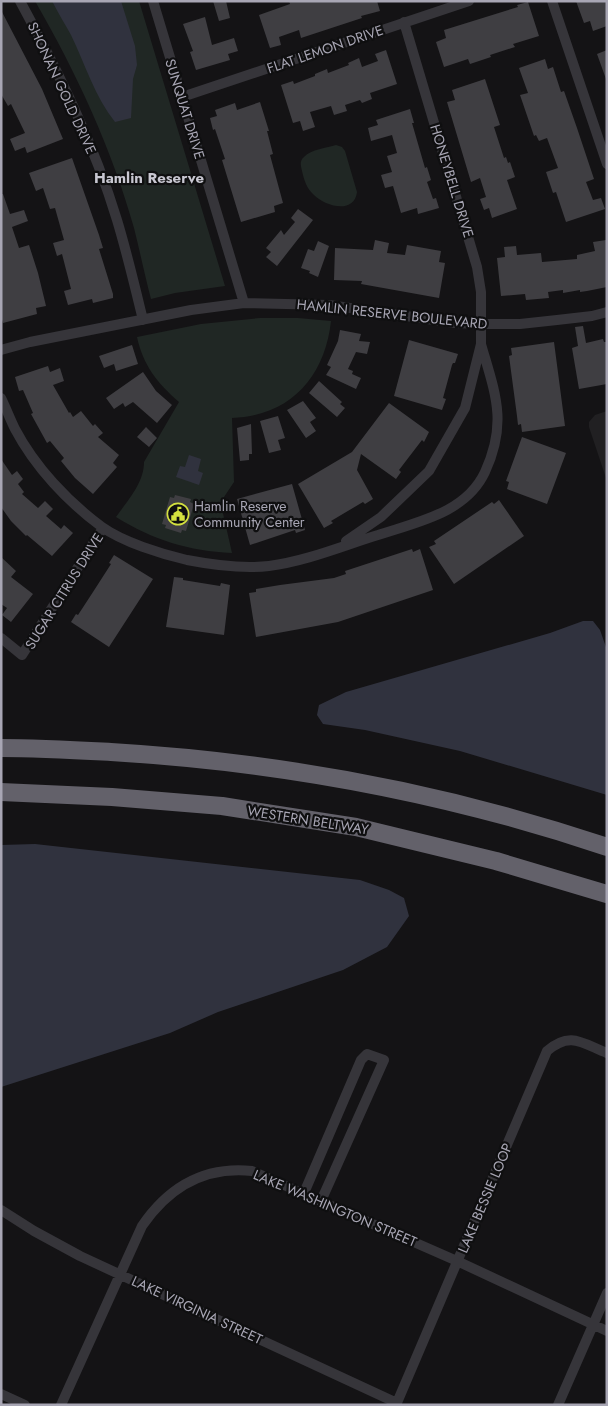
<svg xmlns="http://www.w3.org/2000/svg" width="608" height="1406" viewBox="0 0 608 1406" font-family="Jost,sans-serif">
<rect width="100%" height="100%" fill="#141315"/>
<!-- built -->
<path fill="#212022" d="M607,411V481L589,427V422L595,415Z"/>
<!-- green -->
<path fill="#202724" d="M35,1H139L225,286L175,293L151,299C145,276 140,252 134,228C112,149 76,72 35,1Z
M336,145L342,147L345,151L357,192C354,215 325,206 314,195C307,189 304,180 302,171C301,166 299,161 304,157C311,149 327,148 336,145Z
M260,318H298L331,321C325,377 290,416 232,418L234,482L222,500V509L232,553C189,551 153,540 116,517C128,500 144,483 144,462L179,402C157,383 143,365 137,337L201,324Z"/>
<!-- water -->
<path fill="#30323e" d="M52,1H121L135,46L137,65L133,79L131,118L115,122C95,97 85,64 71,35C65,24 58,13 52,1Z
M189,455L201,459L198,471L203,473L199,485L176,477L180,466L185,467Z
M583,621H593L600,630L607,650V795L460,751L365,730L323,724L317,715L319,705L346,692L550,633Z
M35,844L360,880L389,890L404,898L409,916L387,947L343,970L218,1012L170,1033L1,1087V845Z"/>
<!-- building -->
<path fill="#3f3e42" d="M213,1H226L230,18L219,21Z
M289,1H377L380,11L361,16L362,18L301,38L299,30L279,37L281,45L270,48L259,15L290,4Z
M576,1H607V26L593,31L590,21L584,23Z
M528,2L539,36L513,44L515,47L490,55L491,57L470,64L468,59L444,67L436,42L446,38L444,30L518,7L517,5Z
M1,10L42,89L63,139L27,153L25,147L15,151L10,139L25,133L11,104L8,106L1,94Z
M205,17L212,45L234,38L238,51L228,54L230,60L196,70L190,52L193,51L183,24Z
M386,50L397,84L370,93L372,99L362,103L360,100L345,105L347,111L334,115L331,106L310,112L315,127L303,131L300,121L293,123L281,85L293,81L294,84L315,76V74L327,69L328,73L349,65L348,63L359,58L362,67L378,61L375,54Z
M607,50V78L606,79L597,54Z
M545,59L548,69L553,67L561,92L564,91L577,128L594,179L586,182L593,200L601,198L605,209L566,222L556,192L553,193L546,172L558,168L547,138L539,141L536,135L534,136L520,95L528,93L519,68Z
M485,79L500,125L494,127L504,158L506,157L508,163L510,162L515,177L507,180L517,209L492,218L489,208L484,210L480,199L486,197L480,178L471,182L447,102L455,100L452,90Z
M260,102L269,131H267L273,154L270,155L283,203L274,206L275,212L241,222L222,160L225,159L215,129L213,130L210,118L217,116L215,110L235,103L237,110Z
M410,109L414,123H412L425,168L427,167L431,180L427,182L433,199L436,198L439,208L418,214L417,208L401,213L393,186L385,188L381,175L392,172L387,156L397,153L392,135L371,141L368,128L378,125L376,120Z
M72,158L99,235L103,248L99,249L113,294V298L93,303L92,299L68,305L64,291L71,289L62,254L57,256L53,243L64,240L55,208L50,209L43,188L36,191L29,173Z
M1,194H3L10,214L24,210L28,221L12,227L19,248L29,245L38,273L46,306L36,308L37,314L3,323L1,316Z
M298,209L313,220L277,266L266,257L271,252L266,248L281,230L284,235L295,222L291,218Z
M375,240L389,243L387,253L405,255L407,245L441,251L439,262L445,263L439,298L361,284L362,281L334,280L335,248L373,250Z
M606,240L607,287L587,291L580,292V290L563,293V290L548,292L549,298L526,300L525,294L501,296L497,258L505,257L504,247L516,246L517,255L541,253L542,262L577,259V255L595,251L593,242Z
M318,241L329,246L318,277L309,273L310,271L301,268L308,249L314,251Z
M583,326L586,343L603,339L604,342H607V384L579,389L572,348L578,346L575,327Z
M340,330L361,334L359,341L370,342L367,354L356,352L348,369L353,371L352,374L361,378L356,389L326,375L331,367L327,365L338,341Z
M409,340L458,354L455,363H453L452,365L443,398L446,399L442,410L394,396Z
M554,342L565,426L522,432L521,424L518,425L517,416L509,356L512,355L511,348Z
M132,345L138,364L116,371L114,364L104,368L99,356Z
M48,366L50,372L60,368L64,381L53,385L69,413L70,412L73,417L81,411L93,426L95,424L103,433L98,437L119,455L113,463L117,467L93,494L75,478L61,461L64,458L50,441L47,443L31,414L33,413L23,390L19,391L15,377Z
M143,372L156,391L172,405L157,423L133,402L125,407L123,403L114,409L106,398Z
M319,381L342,402L340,404L345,408L337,417L309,393Z
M303,401L316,418L310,422L316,431L306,438L287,410Z
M389,403L429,432L424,442L422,440L399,470L401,472L396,479L361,454L357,470L373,499L365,504L363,502L331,521L333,523L324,528L298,484L352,452Z
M278,416L285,438L278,440L281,450L269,453L260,421Z
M251,424L252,454H249V460L240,461L237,428Z
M146,427L157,438L149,447L137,437Z
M522,437L566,453L547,504L507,489L509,482L506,481Z
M1,459L12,475L17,471L23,479L18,484L24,492L22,494L38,508L45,501L53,509L46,516L61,529L64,525L73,533L52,556L27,535L26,536L11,521L1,507Z
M292,484L305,530L296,533L295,530L250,545L237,499Z
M175,495L191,499L190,502L194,504L186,531L182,530L181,533L165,528L166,525L162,524L170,497L174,498Z
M499,500L524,536L454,584L429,547L436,544L434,541L492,502L494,504Z
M412,549L413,552L420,549L433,590L338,622L256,637L249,593L256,592V589L280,585L334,578L346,574L345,571Z
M114,555L153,579L109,647L71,622L76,614L78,615L93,592L111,564L109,563Z
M1,557L16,571L11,577L33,594L11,622L2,615L7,608L1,604Z
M174,577L183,578V580L220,586L221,583L230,585L224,635L166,627Z"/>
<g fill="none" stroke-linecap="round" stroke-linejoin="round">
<!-- street -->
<path stroke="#36353a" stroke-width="10" d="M20,1C58,71 94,144 117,220C127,253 135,287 143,320
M153,1L244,303
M552,1L607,164
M182,97L469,1
M1,350L30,342L191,310L244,303L329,305L455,323L482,324H520L557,320L592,316L607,312
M1,398C6,408 10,419 15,429C35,467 68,502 102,527C123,542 161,554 187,560C213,565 242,569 269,566C307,561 342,546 378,535C417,522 466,513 485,472C508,422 495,393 481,344
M346,541L381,517L429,471L465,408L481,344V292L477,267L404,22
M1,638L22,655L103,528
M304,1193L361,1060L367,1054L384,1060L321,1201
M1,1210L34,1231L80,1256L397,1403
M1,1394L25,1405
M61,1405L142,1226C168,1188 204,1166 252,1171L457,1261L607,1331
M396,1405L547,1051C570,1031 582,1043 607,1053
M558,1405L607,1293"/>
<!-- highway -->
<path stroke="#63616a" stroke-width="18" d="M1,748C38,748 74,750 111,752C279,762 447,793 607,847
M1,792L112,797L222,806L356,827L496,861L607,894"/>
</g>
<!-- icons -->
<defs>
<g id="civic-ring" transform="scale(1.125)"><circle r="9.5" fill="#0f0f10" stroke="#d4e13f" stroke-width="1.5"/><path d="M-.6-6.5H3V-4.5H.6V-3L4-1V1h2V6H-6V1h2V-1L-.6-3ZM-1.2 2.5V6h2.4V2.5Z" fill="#d4e13f"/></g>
</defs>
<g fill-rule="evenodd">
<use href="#civic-ring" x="178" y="514"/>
</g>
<g text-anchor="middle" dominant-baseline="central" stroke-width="4.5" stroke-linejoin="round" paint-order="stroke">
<!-- street labels -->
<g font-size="14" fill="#a8a6b4" stroke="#0f0f10">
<text transform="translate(325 49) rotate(-19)">FLAT LEMON DRIVE</text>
<text transform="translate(62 88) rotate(65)">SHONAN GOLD DRIVE</text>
<text transform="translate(185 109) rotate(73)">SUNQUAT DRIVE</text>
<text transform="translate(452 181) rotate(73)">HONEYBELL DRIVE</text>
<text transform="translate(392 314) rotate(6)">HAMLIN RESERVE BOULEVARD</text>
<text transform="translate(64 591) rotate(-58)">SUGAR CITRUS DRIVE</text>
<text transform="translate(308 820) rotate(9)">WESTERN BELTWAY</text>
<text transform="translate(485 1198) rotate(-67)">LAKE BESSIE LOOP</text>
<text transform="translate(335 1208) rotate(23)">LAKE WASHINGTON STREET</text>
<text transform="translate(197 1310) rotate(25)">LAKE VIRGINIA STREET</text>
</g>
<!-- poi labels -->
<g font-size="14" fill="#a8a6b4" stroke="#0f0f10" text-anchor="start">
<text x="194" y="506">Hamlin Reserve<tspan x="194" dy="16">Community Center</tspan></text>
</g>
<!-- neighbourhood labels -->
<g font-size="15" font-weight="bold" fill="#c8c7d1" stroke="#0f0f10">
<text x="149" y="178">Hamlin Reserve</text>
</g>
</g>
<!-- border -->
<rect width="608" height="1406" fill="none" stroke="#a8a6b4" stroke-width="5"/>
</svg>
